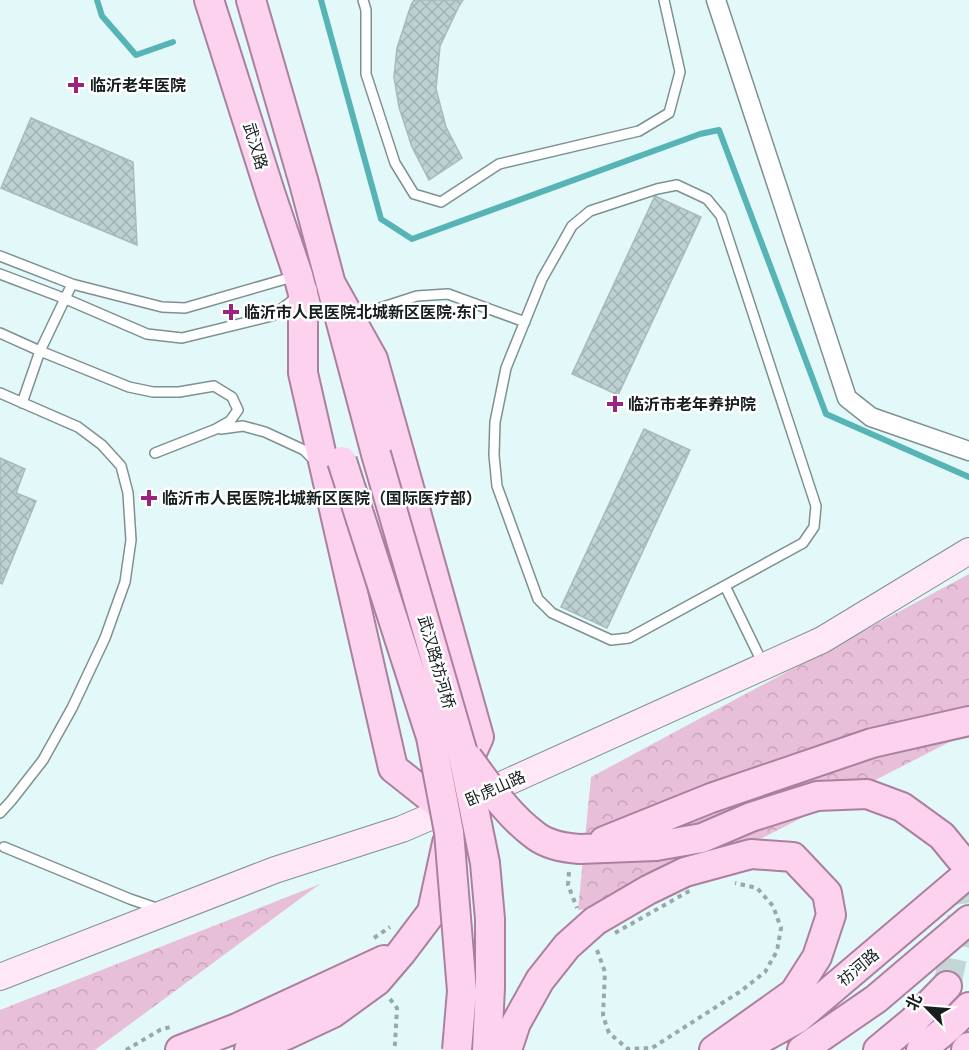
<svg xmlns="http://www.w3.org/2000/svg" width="969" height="1050" viewBox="0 0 969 1050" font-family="'Titillium Web','Noto Sans SC',sans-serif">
<defs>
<pattern id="park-crowns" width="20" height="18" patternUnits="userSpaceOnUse" patternTransform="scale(1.5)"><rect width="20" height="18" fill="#e8bfd9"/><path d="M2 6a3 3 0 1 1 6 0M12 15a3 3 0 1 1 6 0" fill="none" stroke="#c6a4ba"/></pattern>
<pattern id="building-cross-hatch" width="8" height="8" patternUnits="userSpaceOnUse" patternTransform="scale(1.5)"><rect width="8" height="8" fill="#bdd1d2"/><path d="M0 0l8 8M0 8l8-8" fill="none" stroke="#a2b3b4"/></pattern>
</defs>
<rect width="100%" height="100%" fill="#e3f8f8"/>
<!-- park -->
<path fill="url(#park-crowns)" d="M969,574V732L634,904L578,910L591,777Z
M320,884L95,1050H0V1010Z"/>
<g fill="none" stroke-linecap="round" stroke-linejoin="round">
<!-- stream -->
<path stroke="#56b4b7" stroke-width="6" d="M97,0L102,16L136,55L173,42
M321,0L381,219L412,239L700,134L719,130L826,414L969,477"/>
</g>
<!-- building -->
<path fill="url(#building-cross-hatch)" stroke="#a6babb" stroke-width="1.5" d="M414,0H463L459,6L440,46L436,89L446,127L462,158L429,180L412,147L399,107L394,77L397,48L411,5Z
M31,118L133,162L137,245L1,188Z
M655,196L701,217L618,395L572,374Z
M644,429L690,450L607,628L561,607Z
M0,458L25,469L16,493L36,501L2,584L0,583Z"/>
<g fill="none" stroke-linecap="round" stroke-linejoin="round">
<!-- primary-tunnel -->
<path stroke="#c4d7d7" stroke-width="28" stroke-dasharray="28 14" stroke-linecap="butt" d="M947,986L964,904L960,858"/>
<!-- lane casing -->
<g stroke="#7e9192" stroke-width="12">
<path id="lane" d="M363,0L366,10V74L395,163L414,194L441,202L499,164L639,131L669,113L680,72L664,0
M677,185L707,199L721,216L816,506L814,527L803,543L629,638L611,640L552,613L538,599L497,486L494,455L495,422L506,368L542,279L572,226L590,211L657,189Z
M0,256L72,284L162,307L185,308L296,276
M0,274L66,299L147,334L182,338L272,316L297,297
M352,317L417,296L448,294L525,322
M0,333L40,351L129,387L153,392H179L214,386L232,397L238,410L230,421L216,429L155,453
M0,393L78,427L102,445L121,466L128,493L131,540L125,582L105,638L72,708L43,760L11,801L0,813
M22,403L40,351L72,284
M221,429L243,426L265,432L304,450L315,461
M725,586L763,664
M4,847L130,899L159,909"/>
</g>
<!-- street casing -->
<g stroke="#7e9192" stroke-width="21">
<path id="street" d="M716,0L847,398L871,417L969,451"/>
</g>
<!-- secondary casing -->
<g stroke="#7e9192" stroke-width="28">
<path id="secondary" d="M0,977L275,870L402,829L446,810L822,640L969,551"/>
</g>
<!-- primary casing -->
<g stroke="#ab809f" stroke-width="32">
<path id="primary" d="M209,0L271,195L298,275L307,309
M251,0L304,183L376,454
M303,292V373L393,768L446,810L479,737L373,359L330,282
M604,841L711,798L872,743L969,721
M580,849L656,846L702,838L751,817L817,796L867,794L902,807L942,836L960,858
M595,921L648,890L685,872L751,854L793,857L827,893L831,915L817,957L794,993L714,1050
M744,1048L797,1019L969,873
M180,1050L237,1028L384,960
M249,1050L286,1035L333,1013L377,981L401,953L432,912L447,843
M802,1050L876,999L969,920
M878,1050L913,1021L947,986
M921,1050L948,1028L969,1007
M966,1050L969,1047"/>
</g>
<!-- path -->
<path stroke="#99a9a9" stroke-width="4" stroke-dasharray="4.5 4.5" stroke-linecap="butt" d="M569,872L568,885L577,908
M374,938L390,927
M597,950L605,972L603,1016L609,1033L628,1049L652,1048L741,991L765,972L777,951L781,928L773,906L757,888L735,883
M390,999L397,1008L395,1044L393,1050
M126,1050L160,1030L170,1027"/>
<!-- lane -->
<use href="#lane" stroke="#fff" stroke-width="9"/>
<!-- street -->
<use href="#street" stroke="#fff" stroke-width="18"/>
<!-- secondary -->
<use href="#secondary" stroke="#fee8f7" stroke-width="26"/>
<!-- primary -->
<use href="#primary" stroke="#fdd2ef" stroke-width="28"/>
<!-- primary-bridge casing -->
<g stroke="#ab809f" stroke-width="32" stroke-linecap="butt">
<path id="primary-bridge" d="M376,454L462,750L485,863L490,919V987L487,1050
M342,461L431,737L449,832L462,991L457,1050
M468,758C488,785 507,815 536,836C548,845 565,848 580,849
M507,1050L516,1023L540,980L567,946L595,921"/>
</g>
<!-- path-bridge -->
<path stroke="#99a9a9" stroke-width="4" stroke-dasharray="4.5 4.5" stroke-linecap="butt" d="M615,933L691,890"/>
<!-- primary-bridge -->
<use href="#primary-bridge" stroke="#fdd2ef" stroke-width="28"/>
</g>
<!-- markers -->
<g fill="#9a247e" stroke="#fff" stroke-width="2">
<path d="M73 76h6v6h6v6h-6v6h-6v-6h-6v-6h6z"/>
<path d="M228 303h6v6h6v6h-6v6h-6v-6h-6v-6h6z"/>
<path d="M612 395h6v6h6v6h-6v6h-6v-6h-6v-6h6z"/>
<path d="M146 489h6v6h6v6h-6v6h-6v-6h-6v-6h6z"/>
</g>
<g text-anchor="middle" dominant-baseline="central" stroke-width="5" stroke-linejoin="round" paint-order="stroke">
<!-- poi labels -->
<g font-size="16" font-weight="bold" fill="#171e1f" stroke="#fff" text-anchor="start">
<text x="90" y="85">临沂老年医院</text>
<text x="244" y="312">临沂市人民医院北城新区医院·东门</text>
<text x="628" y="404">临沂市老年养护院</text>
<text x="162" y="498">临沂市人民医院北城新区医院（国际医疗部）</text>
</g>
<!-- street labels -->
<g font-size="16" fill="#171e1f" stroke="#fff">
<text transform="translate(256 146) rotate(73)">武汉路</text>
<text transform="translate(437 662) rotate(74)">武汉路祊河桥</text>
<text transform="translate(495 788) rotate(-24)">卧虎山路</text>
<text transform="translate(858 967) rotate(-40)">祊河路</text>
</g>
</g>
<!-- north arrow -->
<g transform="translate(927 1008) rotate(295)" stroke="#ffffff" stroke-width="4.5" paint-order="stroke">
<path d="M0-4.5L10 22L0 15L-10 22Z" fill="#171e1f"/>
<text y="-9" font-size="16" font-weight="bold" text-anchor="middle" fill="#171e1f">北</text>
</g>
</svg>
